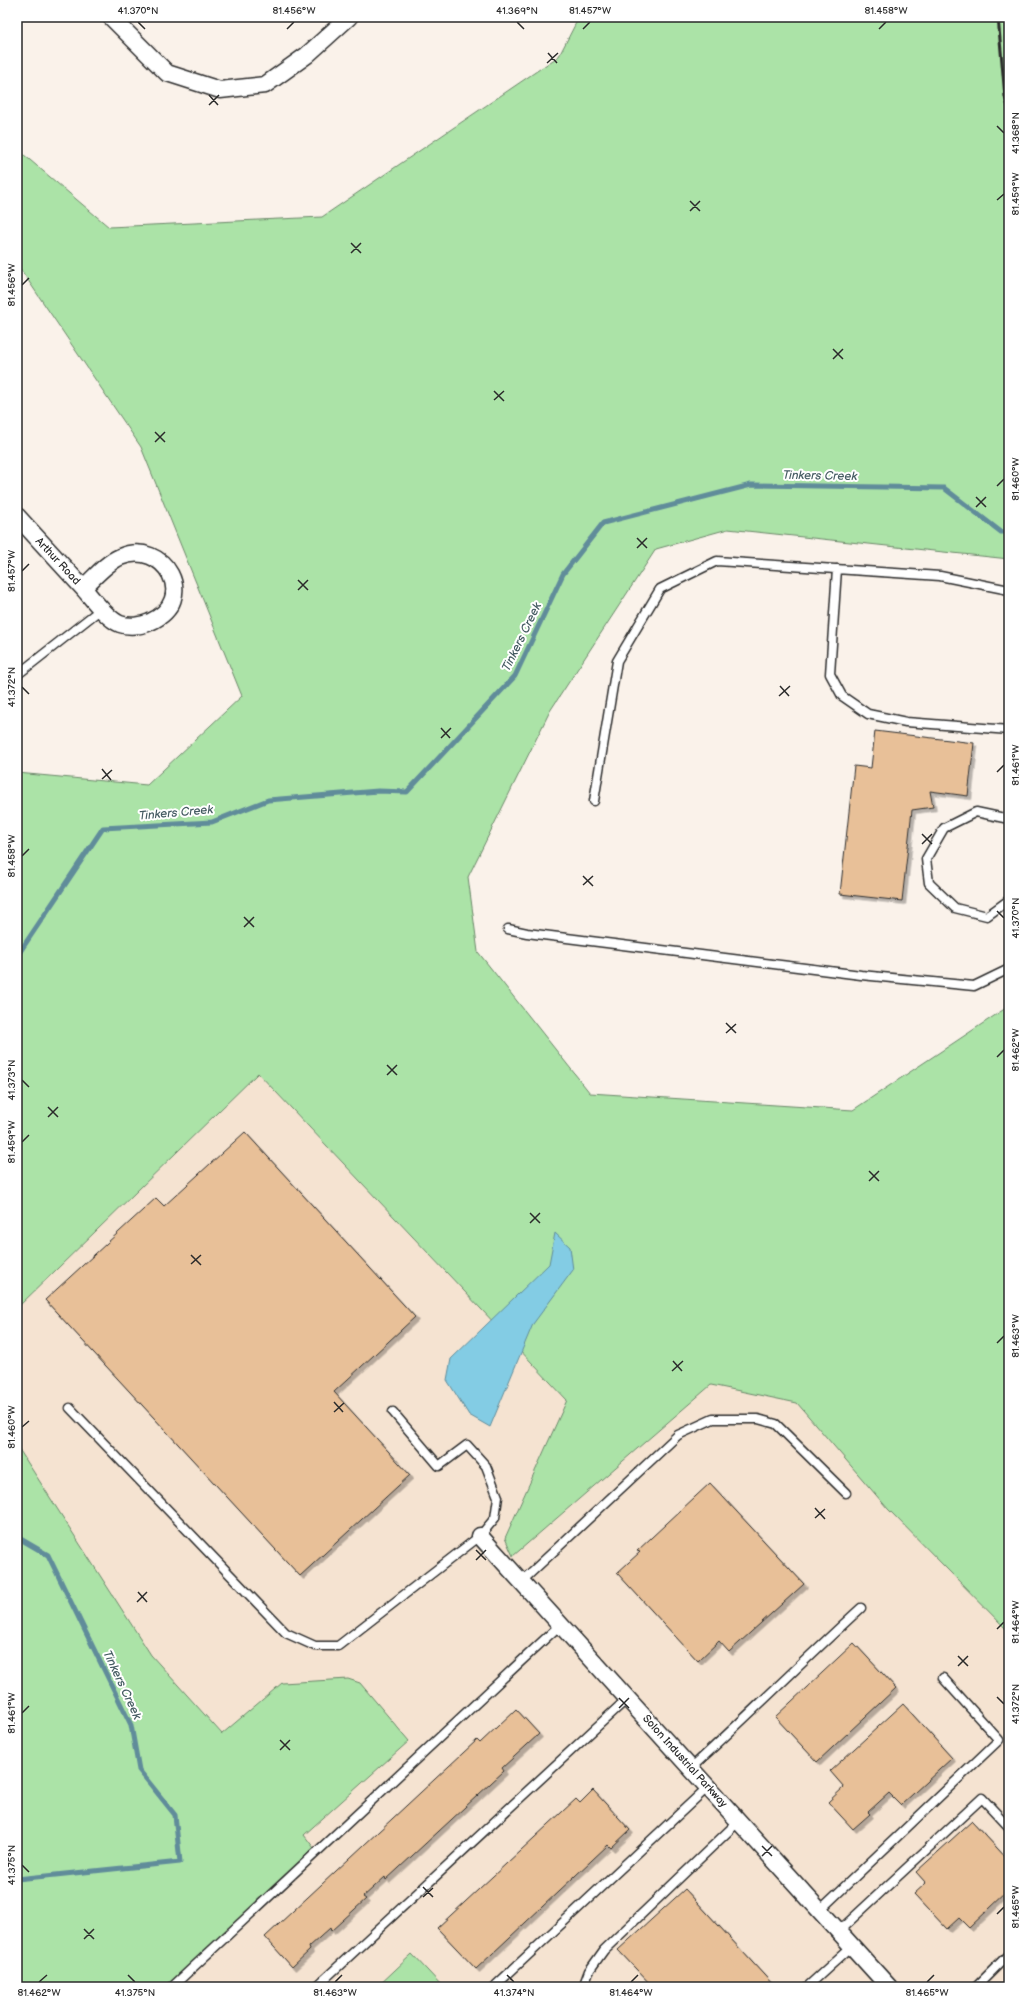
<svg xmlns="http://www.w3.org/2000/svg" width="1026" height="2004" viewBox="0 0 1026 2004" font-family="'Balsamiq Sans',sans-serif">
<defs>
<filter id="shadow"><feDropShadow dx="3.5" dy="3.5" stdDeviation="0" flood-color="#0004"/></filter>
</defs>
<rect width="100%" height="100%" fill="#faf2ea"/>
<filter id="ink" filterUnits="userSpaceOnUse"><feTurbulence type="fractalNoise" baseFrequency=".025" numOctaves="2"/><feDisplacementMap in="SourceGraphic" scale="8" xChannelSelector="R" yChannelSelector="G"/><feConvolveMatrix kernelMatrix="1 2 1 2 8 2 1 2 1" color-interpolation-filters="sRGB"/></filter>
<g filter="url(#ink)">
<!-- built -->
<path fill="#f5e3d1" d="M258,1073L567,1400L505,1537L514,1555L711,1385L797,1403L1009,1630V1987H172L222,1734L151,1655L17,1446V1308Z"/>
<!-- green -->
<path fill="#abe3a7" stroke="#6b8769" d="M579,17H1009V559L728,529L656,549L550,711L468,877L478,952L590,1093L853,1110L1009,1006V1632L888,1509L797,1403L711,1385L513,1556L505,1538L567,1400L258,1073L17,1308V773L147,785L242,696L141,447L17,264V149L109,227L322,217L559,56Z
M17,1446L151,1655L222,1734L282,1683L348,1679L360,1683L409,1741L304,1835L317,1852L172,1987H17Z
M412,1954L443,1987H377Z"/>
<!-- water -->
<path fill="#83cce4" stroke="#608c9a" d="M555,1233L570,1247L573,1270L533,1324L490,1427L469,1415L447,1380L451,1359L549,1264Z"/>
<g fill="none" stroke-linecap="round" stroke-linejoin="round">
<!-- stream -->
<path stroke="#608c9a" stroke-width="5" d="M17,956L103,828L212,822L268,800L378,791L407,792L515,676L563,574L603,523L751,485L944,488L1001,532H1009
M17,1537L48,1555L131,1725L139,1770L175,1815L180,1862L17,1879"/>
</g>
<!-- building -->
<path fill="#e8c098" stroke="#2b2b2b" filter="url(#shadow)" d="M875,731L974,743L968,796L930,791L933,807L912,810L902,901L840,894L854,766L871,768Z
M245,1132L415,1317L334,1392L410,1475L300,1576L45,1300L156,1198L164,1206Z
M710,1483L804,1584L729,1652L719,1641L698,1661L617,1573L640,1552L637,1551Z
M854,1643L896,1688L817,1762L775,1717Z
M903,1704L952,1758L901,1805L889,1793L868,1812L870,1814L853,1829L828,1802L844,1787L830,1771Z
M516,1709L539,1734L502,1768L504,1771L386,1880L385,1877L363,1897L366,1899L331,1931L330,1928L309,1947L310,1950L292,1967L265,1937L477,1740L480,1743Z
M593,1790L630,1830L611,1848L608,1845L476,1969L437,1928L576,1799L580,1803Z
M972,1821L1009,1861V1890L969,1928L959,1918L947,1929L914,1894L926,1883L916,1872Z
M685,1889L775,1987H653L618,1950Z"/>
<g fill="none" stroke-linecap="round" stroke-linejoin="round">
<!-- lane casing -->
<g stroke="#2b2b2b" stroke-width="11">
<path id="lane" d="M837,569L830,674L842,696L868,714L906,722L1009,730
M17,675L101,609
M594,801L617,661L660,589L717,561L940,576L1009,590
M1009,819L976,812L944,828L926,859L929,883L955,908L987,916L1009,900
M508,929L527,933L861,975L974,986L1009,969
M70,1408L286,1633L315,1646H338L480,1536L495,1518L498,1497L486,1466L467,1445L439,1466L393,1412
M522,1581L678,1435L713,1419H758L776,1424L846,1493
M691,1768C749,1715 804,1660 861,1608
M820,1910L999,1740L943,1678
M839,1931L982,1798L1009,1827
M172,1987L561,1624
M316,1987L628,1698
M494,1987L708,1787
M583,1987L589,1971L604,1950L739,1821
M807,1987L852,1946
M976,1987L1009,1954"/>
</g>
<!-- street casing -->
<g stroke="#2b2b2b" stroke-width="19">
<path id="street" d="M111,17L167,73L220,90L265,85L307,55L349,17
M17,516C39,540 61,564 83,588C92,598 107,619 120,624C128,627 142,626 150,622C200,600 164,538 120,557C106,563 94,578 83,588
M480,1536L889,1987"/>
</g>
<!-- lane -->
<use href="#lane" stroke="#fff" stroke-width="8"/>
<!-- street -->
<use href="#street" stroke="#fff" stroke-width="16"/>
<!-- rail -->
<path stroke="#2b2b2b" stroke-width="3" d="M998,17L1005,97L1009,110"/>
</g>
</g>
<!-- ticks -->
<path fill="none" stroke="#2b2b2b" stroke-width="1.5" d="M138,22L145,29M517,22L524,29M287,29L294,22M583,29L590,22M879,29L886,22M548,53L557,63M547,63L558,53M209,95L218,105M209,105L219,95M997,126L1004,133M997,200L1004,194M690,201L700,211M690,211L700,201M351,243L361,253M351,253L361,243M22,285L29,278M833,349L843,359M833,359L843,349M494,391L504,401M494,400L504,391M155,432L165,442M155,442L165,432M997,486L1004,479M976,497L986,507M976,507L986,497M637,538L647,548M637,548L647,538M22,571L29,564M298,580L308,590M298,590L308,580M780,686L789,696M22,687L29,694M779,696L790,686M441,728L450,738M441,738L451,728M102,769L111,780M997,772L1004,765M102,779L112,770M922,834L932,844M922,844L932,834M22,856L29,849M583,876L593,886M583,885L593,876M997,911L1004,918M244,917L254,927M244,927L254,917M726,1023L736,1033M726,1033L736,1024M997,1057L1004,1050M387,1065L397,1075M387,1075L397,1065M22,1080L29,1087M48,1107L58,1117M48,1117L58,1107M22,1142L29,1135M869,1171L879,1181M869,1181L879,1171M530,1213L540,1223M530,1223L540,1213M191,1255L201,1265M191,1264L201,1255M997,1343L1004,1336M673,1361L682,1371M672,1371L683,1361M334,1402L343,1412M334,1412L344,1403M22,1427L29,1421M815,1508L825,1519M815,1518L825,1509M476,1550L486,1560M476,1560L486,1550M138,1592L147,1602M137,1602L147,1592M997,1629L1004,1622M958,1656L968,1666M958,1666L968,1656M997,1697L1004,1704M619,1698L629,1708M619,1708L629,1698M22,1713L29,1706M280,1740L290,1750M280,1750L290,1740M762,1846L772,1856M762,1856L772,1846M22,1865L29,1872M423,1887L433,1897M423,1897L433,1888M997,1914L1004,1907M84,1929L94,1939M84,1939L94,1929M128,1975L135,1982M507,1975L514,1982M39,1982L47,1975M335,1982L342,1975M631,1982L638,1975M927,1982L934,1975"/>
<g text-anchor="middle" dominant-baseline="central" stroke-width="4" stroke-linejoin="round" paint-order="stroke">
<!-- street labels -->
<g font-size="11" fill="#2b2b2b" stroke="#fff">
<text transform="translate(58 561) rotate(47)">Arthur Road</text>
<text transform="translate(685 1761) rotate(48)">Solon Industrial Parkway</text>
</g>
<!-- water labels -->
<g font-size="12" font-style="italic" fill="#455b62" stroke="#fff">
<text transform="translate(820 476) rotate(1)">Tinkers Creek</text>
<text transform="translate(522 637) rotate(-64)">Tinkers Creek</text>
<text transform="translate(176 813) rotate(-5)">Tinkers Creek</text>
<text transform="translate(122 1685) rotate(65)">Tinkers Creek</text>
</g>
</g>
<!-- margin -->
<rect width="1026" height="2004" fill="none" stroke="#fff" stroke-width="44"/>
<rect x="22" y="22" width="982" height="1960" fill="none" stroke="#2b2b2b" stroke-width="1.5"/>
<g font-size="10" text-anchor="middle" fill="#2b2b2b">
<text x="138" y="14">41.370°N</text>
<text x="294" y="14">81.456°W</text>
<text x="517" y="14">41.369°N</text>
<text x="590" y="14">81.457°W</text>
<text x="886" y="14">81.458°W</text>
<text transform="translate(1015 133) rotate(-90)" y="4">41.368°N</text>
<text transform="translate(1015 194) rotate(-90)" y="4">81.459°W</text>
<text transform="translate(11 285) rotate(-90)" y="4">81.456°W</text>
<text transform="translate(1015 479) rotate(-90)" y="4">81.460°W</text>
<text transform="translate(11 571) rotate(-90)" y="4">81.457°W</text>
<text transform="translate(11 687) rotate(-90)" y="4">41.372°N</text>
<text transform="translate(1015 765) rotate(-90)" y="4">81.461°W</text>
<text transform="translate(11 856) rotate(-90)" y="4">81.458°W</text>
<text transform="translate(1015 918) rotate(-90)" y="4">41.370°N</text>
<text transform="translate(1015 1050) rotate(-90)" y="4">81.462°W</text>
<text transform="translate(11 1080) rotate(-90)" y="4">41.373°N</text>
<text transform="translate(11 1142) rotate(-90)" y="4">81.459°W</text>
<text transform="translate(1015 1336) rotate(-90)" y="4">81.463°W</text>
<text transform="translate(11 1427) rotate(-90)" y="4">81.460°W</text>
<text transform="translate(1015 1622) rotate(-90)" y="4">81.464°W</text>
<text transform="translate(1015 1704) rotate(-90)" y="4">41.372°N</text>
<text transform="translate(11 1713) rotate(-90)" y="4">81.461°W</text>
<text transform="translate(11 1865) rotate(-90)" y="4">41.375°N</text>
<text transform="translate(1015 1907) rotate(-90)" y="4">81.465°W</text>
<text x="39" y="1996">81.462°W</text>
<text x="135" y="1996">41.375°N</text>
<text x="335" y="1996">81.463°W</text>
<text x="514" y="1996">41.374°N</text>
<text x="631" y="1996">81.464°W</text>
<text x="927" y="1996">81.465°W</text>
</g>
</svg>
